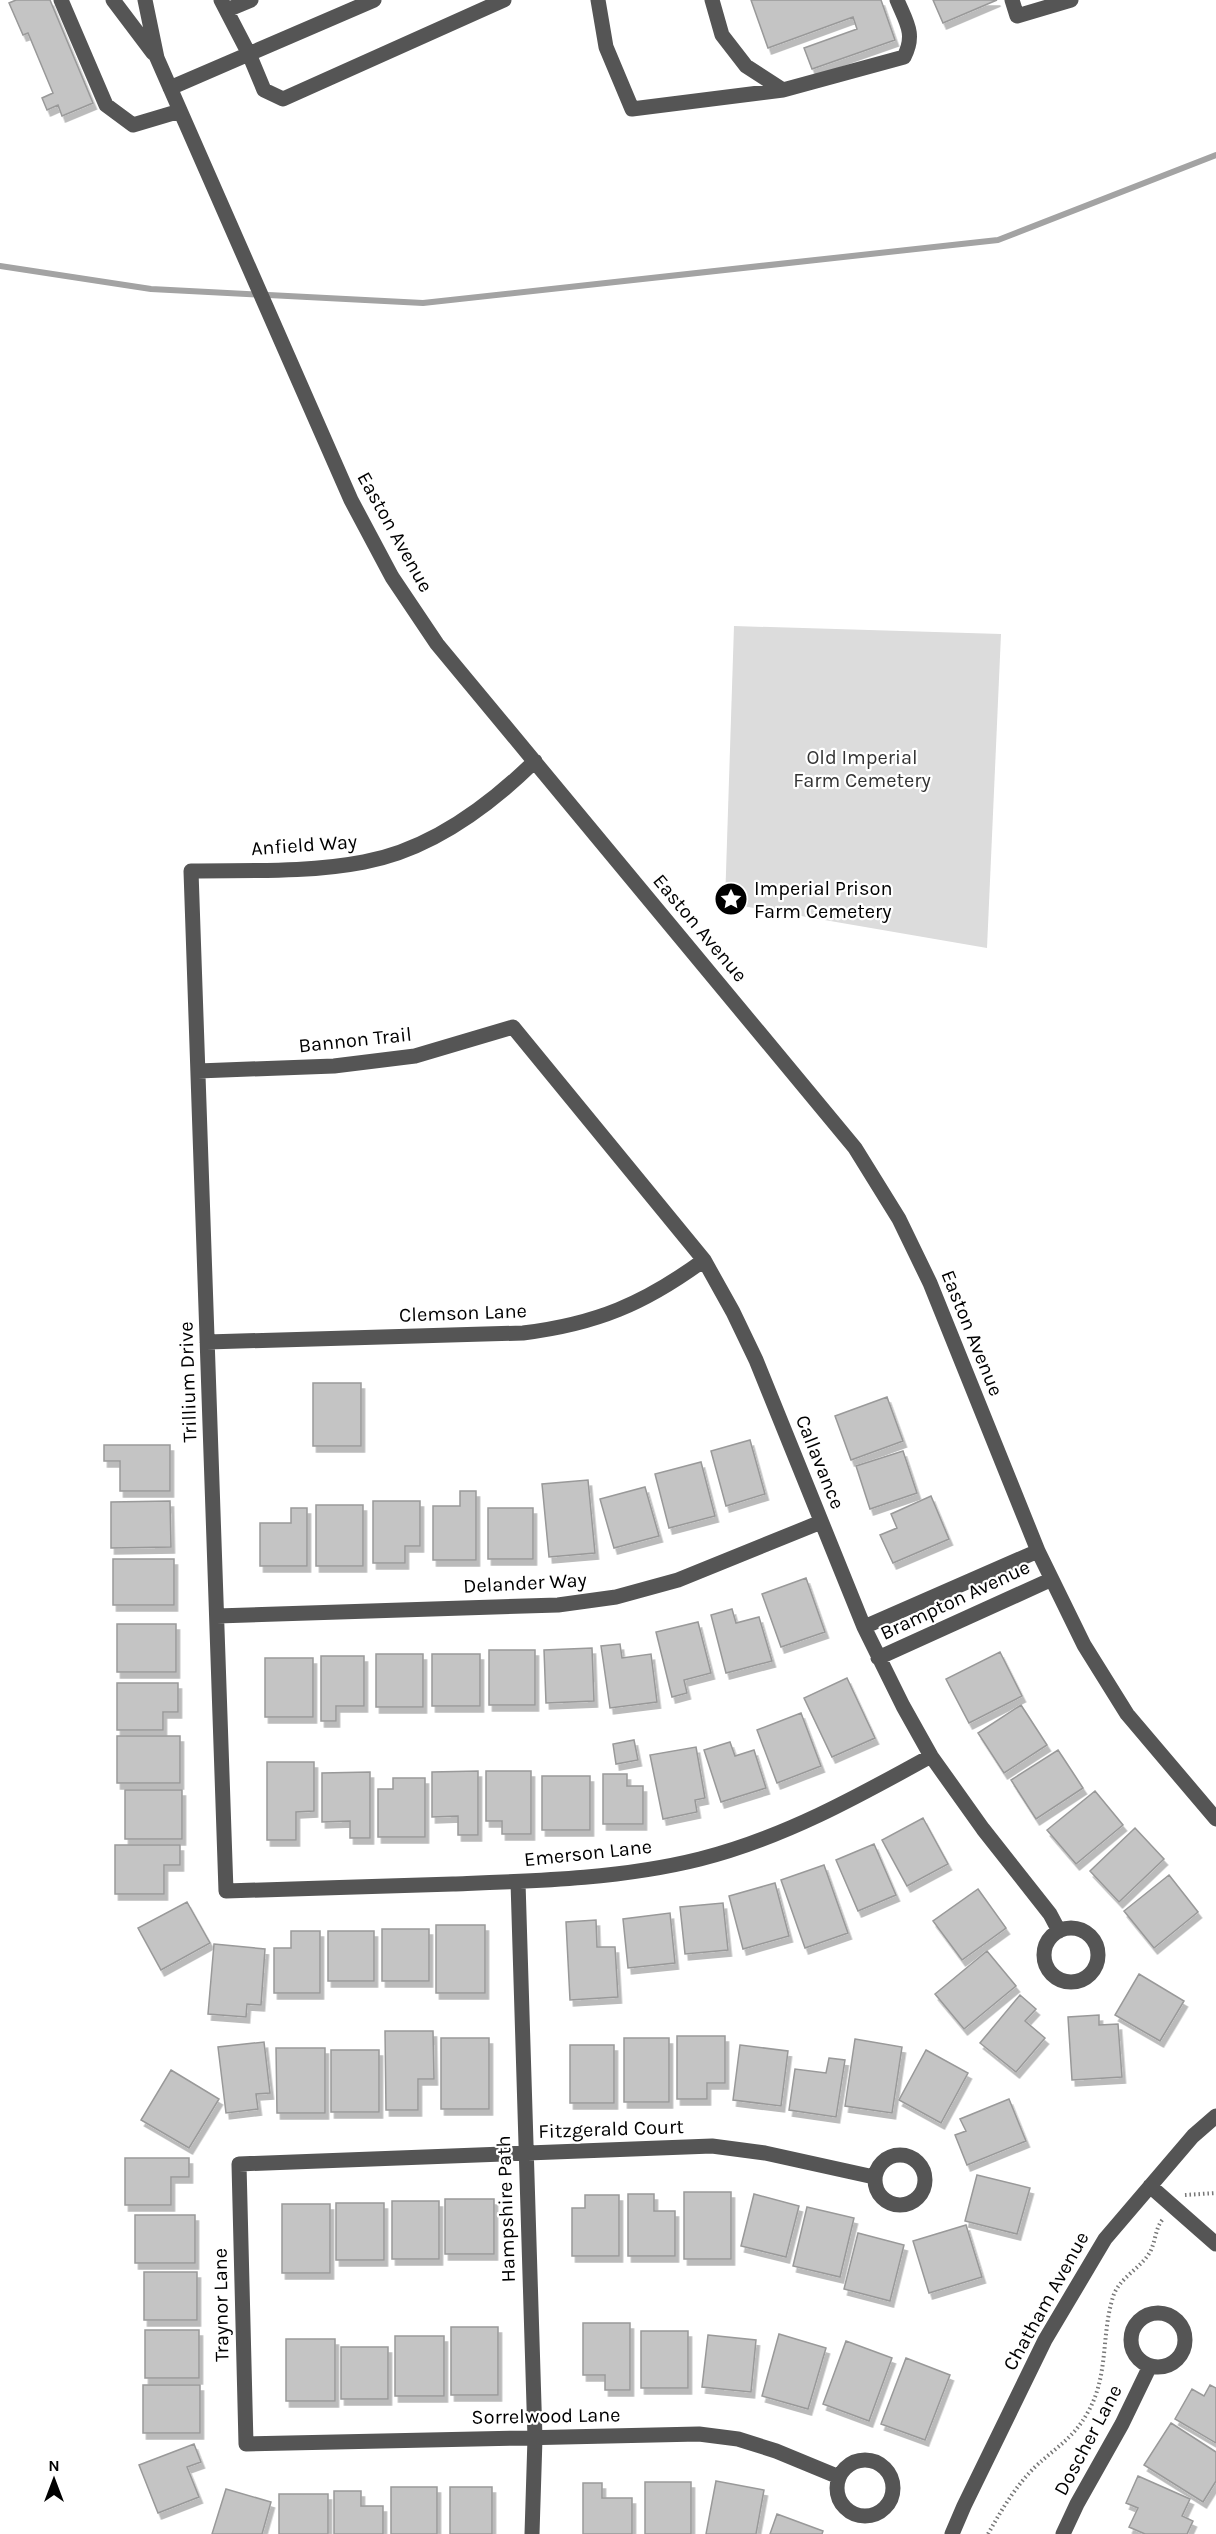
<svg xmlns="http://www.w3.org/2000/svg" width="1216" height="2534" viewBox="0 0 1216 2534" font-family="Karla,sans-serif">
<defs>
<filter id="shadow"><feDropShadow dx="3.5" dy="6" stdDeviation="0" flood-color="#0004"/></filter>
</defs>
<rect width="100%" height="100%" fill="#fff"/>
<!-- green -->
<path fill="#dcdcdc" d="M734,626L1001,634L987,948L725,903Z"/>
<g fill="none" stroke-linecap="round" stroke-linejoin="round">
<!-- stream -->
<path stroke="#a3a3a3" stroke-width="6" d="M0,266L151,289L423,303L998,240L1216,155"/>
</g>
<!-- building -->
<path fill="#c4c4c4" stroke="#999" stroke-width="1.5" filter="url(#shadow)" d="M16,0H50L93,103L62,116L58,105L47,110L42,98L53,93L28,33L23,35L9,3Z
M751,0H881L895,40L812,69L804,48L857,29L853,17L768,48Z
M933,0H997L943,23Z
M313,1383H361V1446H313Z
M887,1397L903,1441L851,1460L835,1416Z
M750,1440L765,1494L726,1506L711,1451Z
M104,1445H170V1491H120V1461H104Z
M903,1451L917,1493L870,1509L856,1466Z
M701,1462L715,1516L669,1528L655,1474Z
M588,1480L595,1553L549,1557L542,1484Z
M645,1487L659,1536L614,1548L600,1499Z
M460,1491H476V1560H433V1506H460Z
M931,1496L949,1539L893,1563L880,1535L897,1528L891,1514Z
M170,1501L171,1547L111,1548V1502Z
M373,1501H420V1546H405V1563H373Z
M316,1505H363V1566H316Z
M291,1508H307V1566H260V1523H291Z
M488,1508H533V1559H488Z
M113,1559H174V1605H113Z
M806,1578L825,1632L781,1647L762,1594Z
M732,1609L736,1623L759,1617L772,1661L726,1673L711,1615Z
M698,1622L711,1673L684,1680L687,1693L672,1697L656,1632Z
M117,1624H176V1672H117Z
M620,1644L622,1658L651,1654L657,1702L610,1708L601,1646Z
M592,1648L594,1701L546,1703L544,1650Z
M489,1650H535V1705H489Z
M1000,1652L1022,1696L969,1723L946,1679Z
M376,1654H423V1707H376Z
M432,1654H480V1706H432Z
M321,1656H364V1706H336V1721H321Z
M265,1658H313V1717H265Z
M847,1678L875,1738L832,1757L804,1698Z
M117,1683H178V1712H163V1730H117Z
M1021,1705L1047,1745L1004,1773L978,1733Z
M801,1713L821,1766L777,1783L757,1730Z
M117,1736H180V1783H117Z
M634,1740L638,1760L616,1764L613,1744Z
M730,1742L735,1756L754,1750L766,1788L721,1802L704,1750Z
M696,1747L705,1798L695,1800L697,1812L663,1819L650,1755Z
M1058,1750L1083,1788L1036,1819L1011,1780Z
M267,1762H314V1811L296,1812V1840H267Z
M478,1771V1835H458V1816L432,1817V1772Z
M486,1771H531V1834H502V1821H486Z
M370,1772V1838H350V1821L322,1822V1773Z
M603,1774H627V1786H643V1824H603Z
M542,1776H590V1830H542Z
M393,1778H425V1837H378V1789H393Z
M125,1790H182V1839H125Z
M1095,1791L1123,1825L1076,1864L1047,1830Z
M923,1818L948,1864L907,1886L882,1840Z
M1135,1828L1164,1859L1119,1902L1090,1871Z
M874,1844L896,1895L858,1911L836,1860Z
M115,1845H180V1865H164V1894H115Z
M824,1865L848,1933L805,1948L781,1880Z
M1169,1875L1198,1912L1154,1948L1124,1911Z
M775,1883L789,1936L743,1949L729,1896Z
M978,1889L1006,1928L962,1960L933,1921Z
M187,1902L210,1943L161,1970L138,1928Z
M723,1903L728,1950L685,1954L680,1907Z
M670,1913L675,1963L628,1968L623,1919Z
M596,1920L597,1947H615L618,1997L570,2000L566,1922Z
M436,1925H485V1993H436Z
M382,1929H429V1981H382Z
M291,1931H320V1993H274V1948H291Z
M328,1931H374V1981H328Z
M214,1944L265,1949L261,2005L247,2004L246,2017L208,2014Z
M987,1951L1016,1986L964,2029L935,1994Z
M1139,1974L1184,2001L1160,2041L1115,2015Z
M1020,1995L1036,2009L1025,2021L1045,2038L1016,2072L980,2043Z
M1099,2015V2025L1118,2024L1122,2077L1072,2080L1068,2017Z
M385,2031H433L434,2079H418V2110H386Z
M677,2036H725V2083H707V2099H677Z
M441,2038H489V2109H441Z
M624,2038H669V2102H624Z
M855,2039L902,2047L892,2113L845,2106Z
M264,2042L270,2093L256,2094L258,2109L226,2113L218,2047Z
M570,2045H614V2103H570Z
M740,2045L788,2051L781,2106L733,2100Z
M276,2048H325V2113H277Z
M331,2050H379V2112H331Z
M926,2050L968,2073L941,2123L899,2100Z
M829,2058L845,2060L836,2117L789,2110L795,2069L826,2073Z
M171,2070L219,2099L189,2148L141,2120Z
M1009,2099L1026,2141L967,2165L955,2135L966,2131L960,2119Z
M125,2158H189V2177H171V2205H125Z
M977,2175L1030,2188L1017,2234L965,2221Z
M684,2192H731V2259H684Z
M628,2194H654V2211H675V2256H628Z
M754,2194L799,2206L786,2257L741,2246Z
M585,2195H619V2256H572V2208H585Z
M445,2199H494V2254H445Z
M392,2201H439V2259H392Z
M336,2203H384V2260H336Z
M282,2204H330V2273H282Z
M807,2207L854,2218L840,2277L793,2266Z
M135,2215H195V2263H135Z
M966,2225L982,2277L929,2293L913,2241Z
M858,2233L904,2245L890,2301L844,2289Z
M144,2272H197V2320H144Z
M583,2323H630V2390H605V2375H583Z
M451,2327H498V2395H451Z
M145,2330H199V2378H145Z
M641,2331H688V2388H641Z
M779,2334L826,2348L808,2409L762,2396Z
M708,2335L756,2340L751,2392L702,2387Z
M395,2336H444V2396H395Z
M286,2339H335V2401H286Z
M846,2341L892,2358L869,2421L823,2404Z
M341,2347H388V2399H341Z
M906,2358L950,2375L925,2440L881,2424Z
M143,2385H200V2433H143Z
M1210,2385L1216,2388V2443L1175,2419L1192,2389L1204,2396Z
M1171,2423L1216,2452V2481L1203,2502L1144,2465Z
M194,2444L201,2462L187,2467L199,2497L158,2513L139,2465Z
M1138,2476L1190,2499L1182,2516L1193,2521L1187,2534H1145L1129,2527L1138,2508L1126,2503Z
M716,2481L764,2490L756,2534H706Z
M645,2482H691V2534H645Z
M583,2483H602V2498H632V2534H583Z
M391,2487H437V2534H391Z
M450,2487H492V2534H450Z
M226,2489L271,2502L262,2534H212Z
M334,2491H361V2506H383V2534H334Z
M279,2494H328V2534H279Z
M777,2514L823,2531L822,2534H770Z"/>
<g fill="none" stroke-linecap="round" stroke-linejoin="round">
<!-- path -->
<path stroke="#777" stroke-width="4" stroke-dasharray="1.5 3" stroke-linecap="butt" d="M1185,2195L1216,2193
M988,2534C1002,2509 1015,2487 1035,2467C1056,2447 1073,2439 1088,2412C1109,2375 1101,2335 1113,2297C1118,2279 1141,2268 1150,2252C1156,2241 1155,2227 1164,2218"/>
<!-- minor -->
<path stroke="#555" stroke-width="15" d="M61,0L106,105L133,125L180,111
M113,0L153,53
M145,0L157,58L351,500L392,577L437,644L855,1148L899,1219L930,1283L1038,1551L1084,1645L1127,1714L1216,1819
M221,0L249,54L264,90L283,99L504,0
M598,0L606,47L632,109L783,90
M712,0L722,35L746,66L783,90L904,57C916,34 906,22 897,0
M1012,0L1017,16L1071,0
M227,10L251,0
M170,88L374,0
M535,761C488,807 430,850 364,862C307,873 249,870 191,871L226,1891C302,1889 377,1886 453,1884C535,1881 620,1879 700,1859C783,1838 857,1797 931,1756
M198,1071L334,1066L415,1056L513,1027L704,1260L733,1312L756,1360L864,1627L903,1706L931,1756L983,1829L1050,1914L1059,1931
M207,1342L523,1333C596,1324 644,1304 704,1260
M217,1616L558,1605L616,1597L678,1580L821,1522
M864,1627L1038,1551
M878,1658L1050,1580
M518,1882L535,2438L532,2534
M1044 1955a27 27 0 1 1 54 0a27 27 0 1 1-54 0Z
M875 2180a25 25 0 1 1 50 0a25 25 0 1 1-50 0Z
M1150,2186L1216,2244
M1131 2340a27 27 0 1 1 54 0a27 27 0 1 1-54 0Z
M837 2488a28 28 0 1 1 56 0a28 28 0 1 1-56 0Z
M839,2477L776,2451L738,2439L699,2434L246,2444L239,2164L712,2146L765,2153L874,2177
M952,2534L964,2506L1045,2340L1105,2239L1193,2136L1216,2116
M1063,2534L1077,2504L1122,2424L1150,2366"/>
</g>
<!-- icons -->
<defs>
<g id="sight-disc" transform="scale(1.725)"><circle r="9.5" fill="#000" stroke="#fff"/><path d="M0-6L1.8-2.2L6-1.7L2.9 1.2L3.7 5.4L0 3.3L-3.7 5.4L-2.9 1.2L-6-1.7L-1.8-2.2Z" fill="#fff"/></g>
</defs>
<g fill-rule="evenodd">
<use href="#sight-disc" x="731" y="899"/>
</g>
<g text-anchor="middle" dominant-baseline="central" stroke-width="4.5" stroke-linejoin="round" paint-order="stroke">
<!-- street labels -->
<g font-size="20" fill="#000" stroke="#fff">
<text transform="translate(395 532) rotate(61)">Easton Avenue</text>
<text transform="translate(304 845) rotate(-4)">Anfield Way</text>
<text transform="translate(700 928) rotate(50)">Easton Avenue</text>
<text transform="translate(355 1040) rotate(-6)">Bannon Trail</text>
<text transform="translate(463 1313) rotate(-2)">Clemson Lane</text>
<text transform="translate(972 1333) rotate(68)">Easton Avenue</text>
<text transform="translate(188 1382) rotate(-92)">Trillium Drive</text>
<text transform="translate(820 1462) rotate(68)">Callavance</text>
<text transform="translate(525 1583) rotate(-3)">Delander Way</text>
<text transform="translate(955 1600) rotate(-25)">Brampton Avenue</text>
<text transform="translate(588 1853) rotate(-6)">Emerson Lane</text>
<text transform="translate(611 2129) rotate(-2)">Fitzgerald Court</text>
<text transform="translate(506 2209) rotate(-92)">Hampshire Path</text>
<text transform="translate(1046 2301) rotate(-61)">Chatham Avenue</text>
<text transform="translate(221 2305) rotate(-91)">Traynor Lane</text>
<text transform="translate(546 2416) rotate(-1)">Sorrelwood Lane</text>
<text transform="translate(1088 2440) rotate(-62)">Doscher Lane</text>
</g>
<!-- park labels -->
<g font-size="20" fill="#333" stroke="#fff">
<text x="862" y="757">Old Imperial<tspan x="862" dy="23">Farm Cemetery</tspan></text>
</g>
<!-- poi labels -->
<g font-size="20" fill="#000" stroke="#fff" text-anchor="start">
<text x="754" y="888">Imperial Prison<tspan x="754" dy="23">Farm Cemetery</tspan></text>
</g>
</g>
<!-- north arrow -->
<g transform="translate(54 2480)" stroke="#ffffff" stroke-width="4.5" paint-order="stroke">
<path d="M0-4.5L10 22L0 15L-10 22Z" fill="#000000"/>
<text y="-9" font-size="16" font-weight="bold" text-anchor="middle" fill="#000000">N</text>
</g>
</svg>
